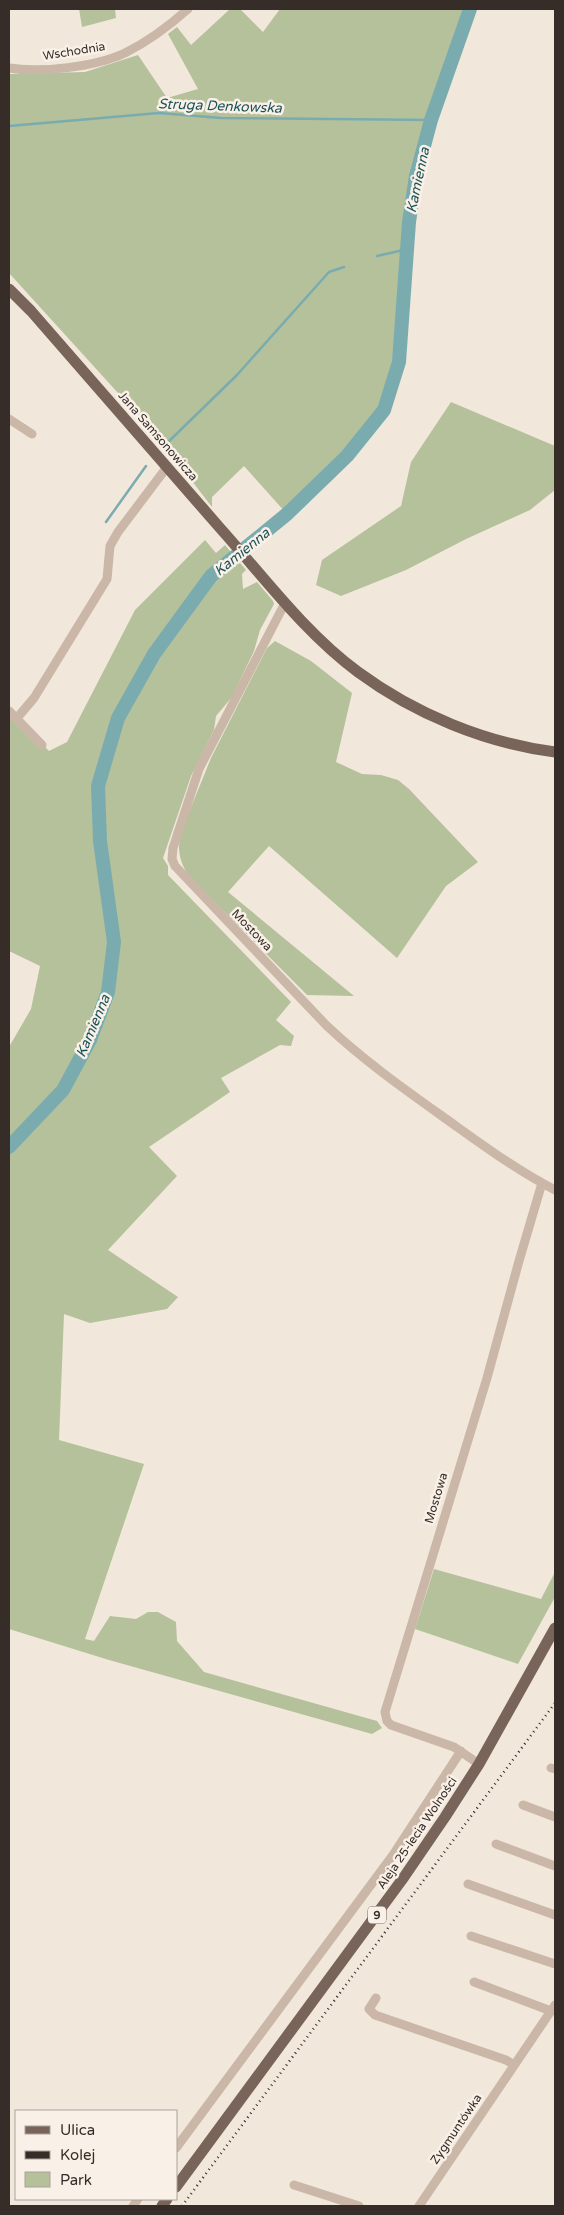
<svg xmlns="http://www.w3.org/2000/svg" width="564" height="2215" viewBox="0 0 564 2215" font-family="'Varela Round',sans-serif">
<rect width="100%" height="100%" fill="#f2e7db"/>
<!-- green -->
<path fill="#b4c19b" d="M79,9H115L116,18L82,27Z
M230,9H240L263,32L280,9H470L431,120L416,176L409,222L399,362L384,410L347,456L287,514L244,466L212,497V507L158,437L9,273V74L85,72L138,55L167,98L198,89L168,34L177,27L191,45Z
M451,402L555,446V490L530,510L466,539L406,570L341,596L316,585L322,560L401,506L411,462Z
M205,540L216,553L225,545L246,570L242,574L243,589L257,582L273,601L274,604L260,630L254,651L232,697L216,716L214,730L191,776L163,858L168,866V875L291,1002L276,1020L294,1036L291,1046L280,1045L221,1078L230,1092L149,1147L177,1176L108,1250L178,1297L167,1309L90,1323L64,1314L59,1440L144,1464L85,1639L94,1641L110,1616L136,1619L148,1612H158L176,1622L177,1641L204,1672L377,1721L382,1728L372,1734L109,1660L9,1629V1047L31,1009L40,966L9,951V711L49,751L67,742L135,610Z
M275,641L311,661L352,693L336,762L362,774L381,775L398,780L409,789L478,862L446,886L397,958L269,846L228,892L354,996L307,995L188,875C179,860 177,849 181,832L211,758L267,648Z
M434,1569L541,1599L555,1572V1597L518,1664L415,1629Z"/>
<g fill="none" stroke-linecap="round" stroke-linejoin="round">
<!-- stream -->
<path stroke="#7aacaf" stroke-width="2.5" d="M9,126L159,113L221,118L431,120
M377,256L408,249
M163,447L237,375L329,272L344,267
M106,522L146,466"/>
<!-- river -->
<path stroke="#7aacaf" stroke-width="14" d="M9,1147L63,1090L90,1040L108,992L114,942L100,841L98,786L118,718L154,654L211,576L287,514L347,456L384,410L399,362L409,222L416,176L431,120L470,9"/>
<!-- minor -->
<path stroke="#cab7a7" stroke-width="9" d="M9,68C41,73 95,67 125,53C147,42 170,25 188,9
M9,419L32,434
M285,603L199,769L173,848L172,859L175,866L326,1025C364,1061 407,1091 449,1121C484,1146 518,1171 555,1190
M9,711L42,745
M17,718L34,698L107,579L110,546L118,532L167,467
M479,1764L454,1747L391,1725L387,1721L385,1712L487,1378L519,1261L542,1183
M551,1768L555,1769
M523,1805L555,1817
M496,1844L555,1866
M468,1884L555,1915
M471,1936L555,1964
M474,1982L551,2011
M376,1998L369,2009L375,2015L506,2060L514,2065
M176,2148L393,1855L461,1751
M294,2185L359,2206
M133,2206L138,2199
M419,2206L555,2005"/>
<!-- major -->
<path stroke="#786459" stroke-width="11" d="M9,289L31,311C94,383 157,456 220,528C263,576 305,633 358,672C415,714 485,743 555,752
M176,2187L404,1877L445,1817L479,1764L555,1628
M162,2206L167,2199"/>
<!-- rail -->
<path stroke="#362c28" stroke-width="2.5" stroke-dasharray="1 4" stroke-linecap="butt" d="M182,2206L555,1703"/>
</g>
<g text-anchor="middle" dominant-baseline="central" stroke-width="5" stroke-linejoin="round" paint-order="stroke">
<!-- shield labels -->
<rect fill="#f9f1e8" stroke="#706762" stroke-width="1" x="368" y="1906.5" width="18" height="17" rx="4"/>
<g font-size="11" font-weight="bold" fill="#362c28">
<text x="377" y="1915">9</text>
</g>
<!-- street labels -->
<g font-size="12" fill="#362c28" stroke="#f9f1e8">
<text transform="translate(74 51) rotate(-9)">Wschodnia</text>
<text transform="translate(158 436) rotate(49)">Jana Samsonowicza</text>
<text transform="translate(252 930) rotate(46)">Mostowa</text>
<text transform="translate(436 1498) rotate(-73)">Mostowa</text>
<text transform="translate(417 1833) rotate(-56)">Aleja 25-lecia Wolności</text>
<text transform="translate(456 2129) rotate(-56)">Zygmuntówka</text>
</g>
<!-- water labels -->
<g font-size="14" font-style="italic" fill="#1d5358" stroke="#f9f1e8">
<text transform="translate(220 106) rotate(2)">Struga Denkowska</text>
<text transform="translate(418 180) rotate(-78)">Kamienna</text>
<text transform="translate(242 552) rotate(-39)">Kamienna</text>
<text transform="translate(93 1026) rotate(-67)">Kamienna</text>
</g>
</g>
<!-- border -->
<rect width="564" height="2215" fill="none" stroke="#362c28" stroke-width="20"/>
<!-- legend -->
<rect x="15" y="2110" width="162" height="90" fill="#f9f1e8" stroke="#aba29b"/>
<rect x="25" y="2126" width="25" height="8" fill="#786459" stroke="#aba29b"/>
<text x="60" y="2135" font-size="15" fill="#362c28">Ulica</text>
<rect x="25" y="2151" width="25" height="8" fill="#362c28" stroke="#aba29b"/>
<text x="60" y="2160" font-size="15" fill="#362c28">Kolej</text>
<rect x="25" y="2172" width="25" height="15" fill="#b4c19b" stroke="#aba29b"/>
<text x="60" y="2185" font-size="15" fill="#362c28">Park</text>
</svg>
